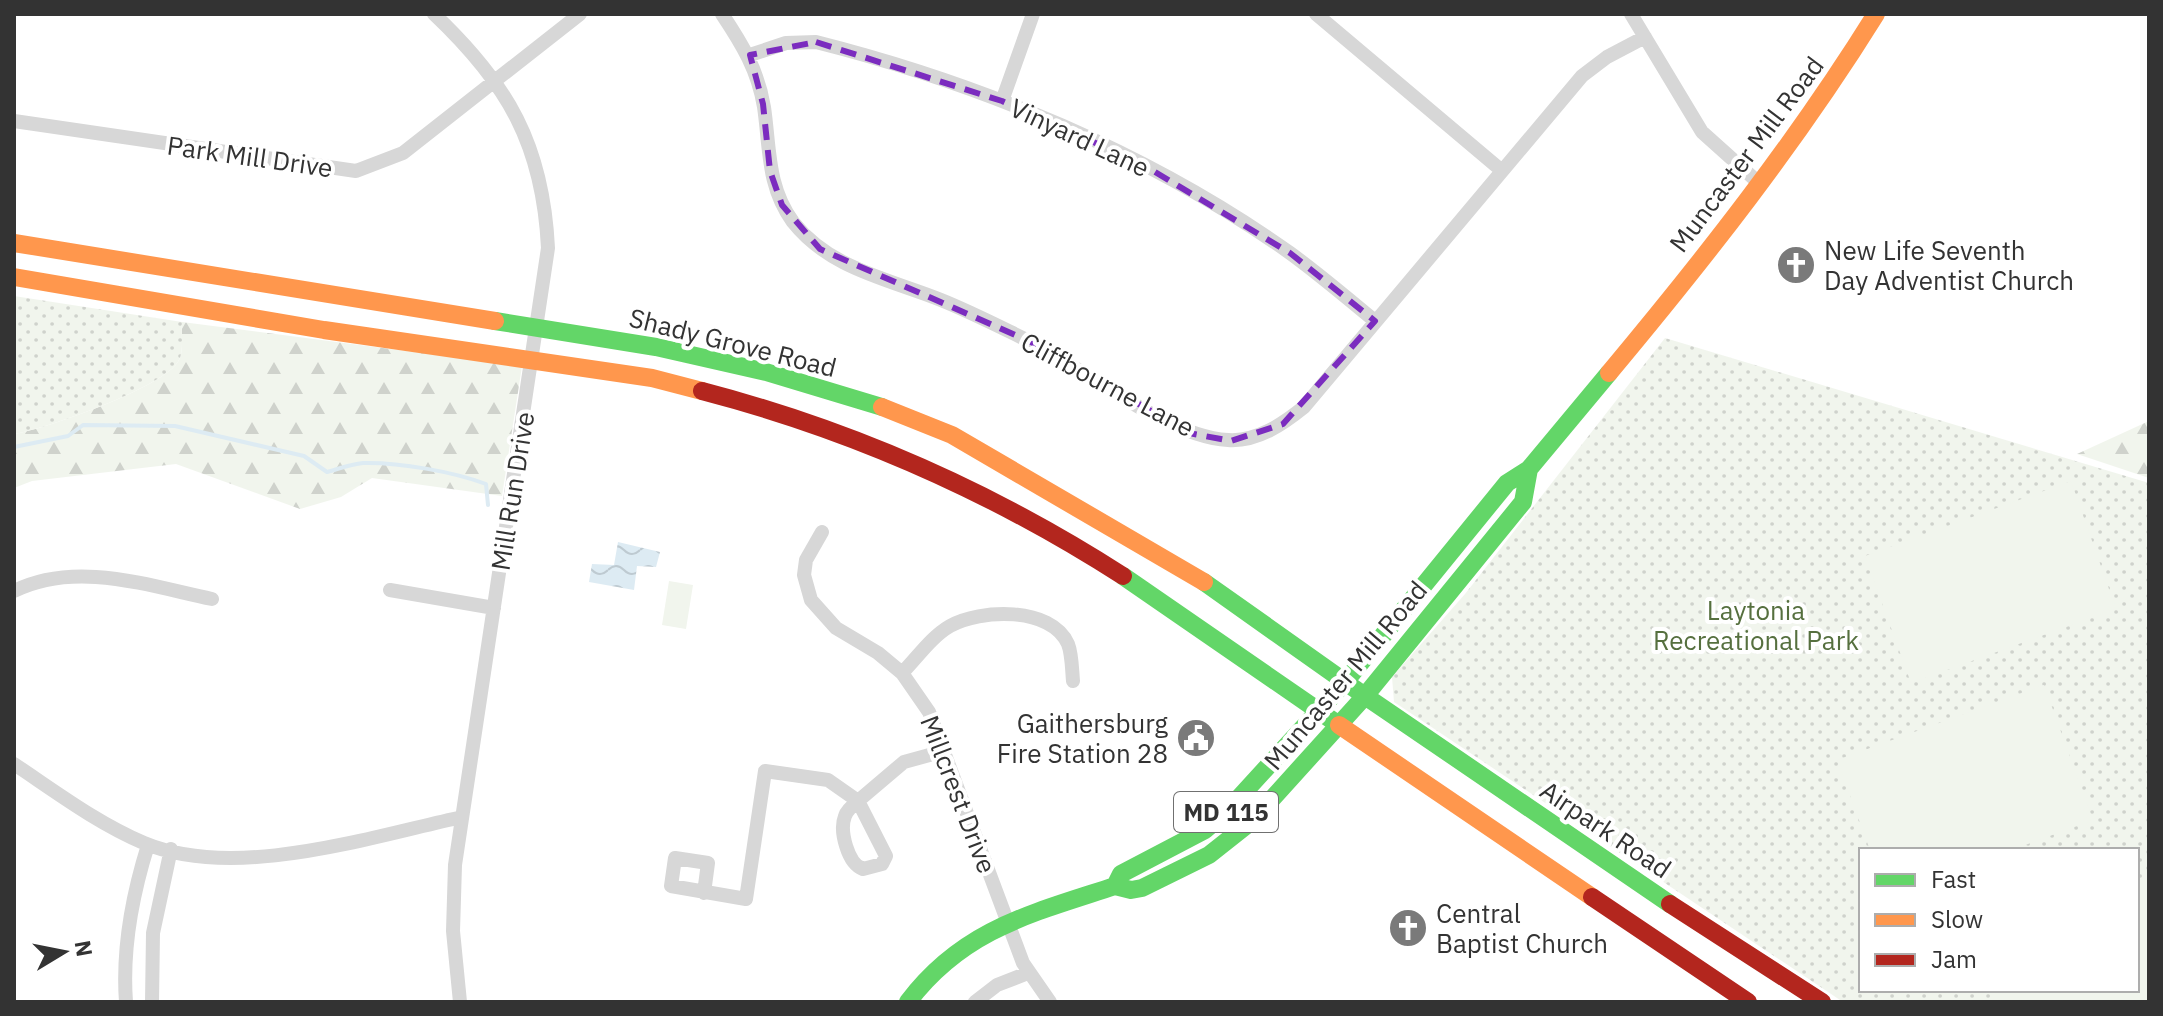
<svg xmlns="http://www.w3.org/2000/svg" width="2163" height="1016" viewBox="0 0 2163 1016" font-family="'IBM Plex Sans',sans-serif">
<defs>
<pattern id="forest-firs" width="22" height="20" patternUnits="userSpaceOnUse" patternTransform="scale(2)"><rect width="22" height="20" fill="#f1f5ed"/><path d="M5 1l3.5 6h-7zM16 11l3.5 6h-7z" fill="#cfd2cc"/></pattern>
<pattern id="park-dots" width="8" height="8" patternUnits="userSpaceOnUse" patternTransform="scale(2)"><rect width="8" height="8" fill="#f1f5ed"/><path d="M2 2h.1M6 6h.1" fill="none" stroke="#cfd2cc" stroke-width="1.8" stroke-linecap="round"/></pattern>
<pattern id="water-waves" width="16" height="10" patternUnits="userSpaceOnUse" patternTransform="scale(2)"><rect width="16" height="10" fill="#ddebf3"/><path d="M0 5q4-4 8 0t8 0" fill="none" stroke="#becad1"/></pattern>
</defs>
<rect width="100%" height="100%" fill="#fff"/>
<!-- forest -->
<path fill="url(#forest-firs)" d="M182,322L522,366L502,496L372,478L341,497L300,509L176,464L32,481L14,488V434C45,429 166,387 179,360C184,351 181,333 182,322Z
M2149,421V478L2077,454Z"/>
<!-- park -->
<path fill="url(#park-dots)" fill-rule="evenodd" d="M14,296L182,322C181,333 184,351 179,360C166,387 45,429 14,434Z
M1665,338L2149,483V1002H1843L1394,702L1392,677L1465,594ZM1861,850H2137V990H1861Z"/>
<!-- pitch -->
<path fill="#f1f5ed" d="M2071,481L2116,609L1911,683L1865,556Z
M669,581L693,585L686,629L662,625Z
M2044,685L2093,820L2012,850H1870L1837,760Z
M2149,881V1002H2000L1996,990H2137V884Z"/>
<!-- water -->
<path fill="url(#water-waves)" d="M618,542L660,552L656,567L637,566L634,590L589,582L592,564L614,565Z"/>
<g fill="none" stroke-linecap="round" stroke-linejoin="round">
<!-- stream -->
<path stroke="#ddebf3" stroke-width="4" d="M14,447L68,436L83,425L175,426L304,456L327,472C338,469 351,464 363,463C399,462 454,472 486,484L488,505"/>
<!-- street -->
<path stroke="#d7d7d7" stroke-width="14" d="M434,14C508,84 543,145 548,248L455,865L453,931L460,1002
M722,14C742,44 758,70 764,107C770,148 767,187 793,222C830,269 889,279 941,300C971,312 1000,327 1029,341C1087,370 1165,436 1228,440C1257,442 1283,424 1304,407L1582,76L1607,57L1645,37
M1316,14L1501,170
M1631,14L1702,132L1760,184
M750,55L786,43L816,42C982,84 1149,153 1290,253C1319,274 1347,298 1375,321
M1002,101L1033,14
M14,121L356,171L403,153L580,14
M822,532L806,560L804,575L811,600L836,628L878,653L902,673L929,712L1023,963L1050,1002
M390,590L494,608
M14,591C76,560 149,586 212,599
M902,673C917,658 931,637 950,626C980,609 1051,606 1068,644C1072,654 1072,670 1073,681
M14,764C56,792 97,823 144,843C235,881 370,837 462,817
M858,801L886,856L882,864L863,869C848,864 839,831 845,816C847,810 853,805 858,801Z
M704,893L708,863L675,858L671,886L746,899L765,771L828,780L858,801L904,762L944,751
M126,1002C122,948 132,896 148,845
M152,1002L153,933L171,849
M975,1002L997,985L1028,973"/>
<!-- fast -->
<path stroke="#63d668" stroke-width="18" d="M495,321L656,347L766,372L882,407
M1529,469L1523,502L1365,696L1670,904
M1123,576L1339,725
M1345,682L1507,483L1529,469L1609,373
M1115,886L1121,874L1205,830L1226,812L1345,682
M908,1002C963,929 1033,913 1115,886L1131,890L1142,888L1209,855L1252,821L1365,696L1204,582"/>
<!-- slow -->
<path stroke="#ff974d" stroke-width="18" d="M14,243L495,321
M14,277L324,330L652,378L702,391
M1609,373C1705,258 1797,141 1876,14
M882,407L952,435L1204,582
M1339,725L1592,897"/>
<!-- jam -->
<path stroke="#b3261e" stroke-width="18" d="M702,391C852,430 992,492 1123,576
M1592,897L1748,1002
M1670,904L1822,1002"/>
</g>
<!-- marked area -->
<path fill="none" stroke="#7b2cbf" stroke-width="6" stroke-dasharray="16 10" stroke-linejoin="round" d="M816,42L1002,101L1140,163L1290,253L1375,321L1283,424L1231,441L1189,433L1031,342L820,249L782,205L770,171L763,104L750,55Z"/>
<!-- icons -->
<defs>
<g id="church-disc" transform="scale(2)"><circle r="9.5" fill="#7a7a7a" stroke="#fff"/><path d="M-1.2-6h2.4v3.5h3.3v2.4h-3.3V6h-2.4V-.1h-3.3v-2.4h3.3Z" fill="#fff"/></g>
<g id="civic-disc" transform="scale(2)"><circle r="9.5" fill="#7a7a7a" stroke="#fff"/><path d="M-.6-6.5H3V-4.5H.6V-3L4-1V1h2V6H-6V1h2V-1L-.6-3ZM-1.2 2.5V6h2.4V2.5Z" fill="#fff"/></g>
</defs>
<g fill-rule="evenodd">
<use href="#church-disc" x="1796" y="265"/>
<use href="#civic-disc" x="1196" y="738"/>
<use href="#church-disc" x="1408" y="928"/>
</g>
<g text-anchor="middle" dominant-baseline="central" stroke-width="8" stroke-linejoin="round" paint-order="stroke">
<!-- shield labels -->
<rect fill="#fff" stroke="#707070" stroke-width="2" x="1174" y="792" width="104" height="40" rx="6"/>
<g font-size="24" font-weight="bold" fill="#333">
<text x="1226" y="812">MD 115</text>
</g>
<!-- street labels -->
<g font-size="26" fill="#333" stroke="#fff">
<text transform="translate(1080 137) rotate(25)">Vinyard Lane</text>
<text transform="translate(1746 154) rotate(-53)">Muncaster Mill Road</text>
<text transform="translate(250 156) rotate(8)">Park Mill Drive</text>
<text transform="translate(733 342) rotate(14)">Shady Grove Road</text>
<text transform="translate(1108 384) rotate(28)">Cliffbourne Lane</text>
<text transform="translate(512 491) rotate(-81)">Mill Run Drive</text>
<text transform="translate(1345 675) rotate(-50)">Muncaster Mill Road</text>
<text transform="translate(959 794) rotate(69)">Millcrest Drive</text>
<text transform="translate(1606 829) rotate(34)">Airpark Road</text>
</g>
<!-- poi labels -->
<g font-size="26" fill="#333" stroke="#fff" text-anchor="start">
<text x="1824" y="250">New Life Seventh<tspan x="1824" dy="30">Day Adventist Church</tspan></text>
<text x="1168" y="723" text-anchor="end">Gaithersburg<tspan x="1168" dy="30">Fire Station 28</tspan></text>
<text x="1436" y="913">Central<tspan x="1436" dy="30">Baptist Church</tspan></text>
</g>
<!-- park labels -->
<g font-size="26" fill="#56703f" stroke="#fff">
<text x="1756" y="610">Laytonia<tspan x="1756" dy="30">Recreational Park</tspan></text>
</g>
</g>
<!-- border -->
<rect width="2163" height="1016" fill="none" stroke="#333333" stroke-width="32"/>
<!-- legend -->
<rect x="1859" y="848" width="280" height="144" fill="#ffffff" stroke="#adadad" stroke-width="2"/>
<rect x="1875" y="874" width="40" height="12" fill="#63d668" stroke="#adadad" stroke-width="2"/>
<text x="1931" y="888" font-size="24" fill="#333333">Fast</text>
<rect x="1875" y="914" width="40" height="12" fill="#ff974d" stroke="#adadad" stroke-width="2"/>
<text x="1931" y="928" font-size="24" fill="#333333">Slow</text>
<rect x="1875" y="954" width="40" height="12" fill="#b3261e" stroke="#adadad" stroke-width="2"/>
<text x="1931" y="968" font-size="24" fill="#333333">Jam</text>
<!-- north arrow -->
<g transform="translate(64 952) rotate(80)" stroke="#ffffff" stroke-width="6" paint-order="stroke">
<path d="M0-6L14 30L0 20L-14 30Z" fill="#333333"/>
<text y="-12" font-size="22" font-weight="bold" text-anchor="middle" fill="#333333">N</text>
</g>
</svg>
